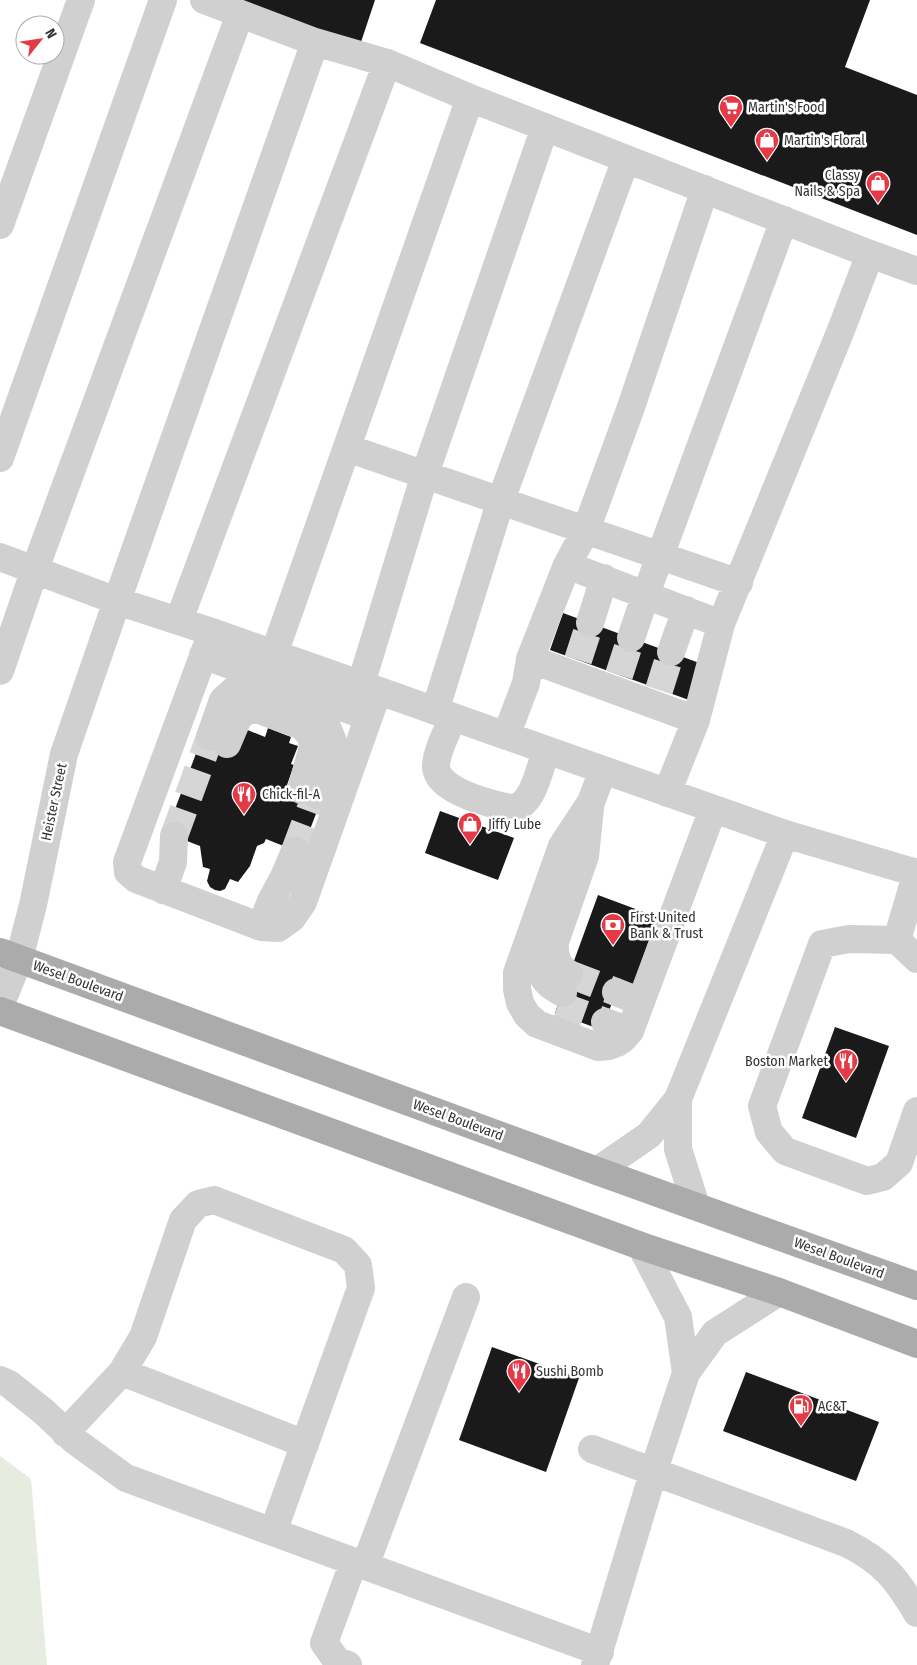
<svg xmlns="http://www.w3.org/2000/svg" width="917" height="1665" viewBox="0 0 917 1665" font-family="'Fira Sans Condensed',sans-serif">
<rect width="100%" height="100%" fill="#fff"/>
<!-- green -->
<path fill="#e6ecdf" d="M0,1456L31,1479L47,1665H0Z"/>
<!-- building -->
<path fill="#1a1a1a" d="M233,0H375L360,45Z
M436,0H870L845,67L917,95V235L420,43Z
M563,613L702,664L689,700L550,650Z
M268,728L291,737L289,743L298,746L291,764L294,765L287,785L322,798L301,853L266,839L264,843L257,846L250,866L238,882L230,879L225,889L220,891L215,890L210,887L207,881L210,869L203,867L200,846L166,833L203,735L245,729L265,737Z
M440,811L514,838L498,880L425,853Z
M598,895L657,917L632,989L619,984L602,1030L555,1013Z
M835,1027L889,1046L856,1138L802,1118Z
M492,1347L579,1378L546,1472L459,1440Z
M746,1372L879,1422L856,1481L723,1431Z"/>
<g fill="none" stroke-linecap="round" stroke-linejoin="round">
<!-- minor-tunnel -->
<path stroke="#d6d6d6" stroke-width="28" stroke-dasharray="28 14" stroke-linecap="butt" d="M578,660L590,623
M619,675L631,638
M659,690L671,652
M174,836L210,737
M295,851L316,795
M569,974L616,992
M558,1005L605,1022"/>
<!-- minor -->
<path stroke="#d0d0d0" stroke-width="28" d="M204,0L315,42L387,63L470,98L870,254L917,271
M0,225L81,0
M347,448L739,583
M0,458L163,0
M0,557L117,601L212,632L785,834L917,873
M567,565L586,530L630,410L705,189
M179,620L387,63
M590,623L604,578
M721,624L841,330L870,254
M212,632L127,862L128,872L136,879L261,927L278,928L292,918L303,902L378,691
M631,638L646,594L784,220
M671,652L686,610
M274,654L470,98
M203,655L368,717
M530,659L696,720
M0,671L35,569L240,14
M361,684L425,474L545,127
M435,711L501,500L626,159
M453,717C448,730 436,752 436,766C436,791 491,804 510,808C533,809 540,767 546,750
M506,736L526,683L530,659L567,565L721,624L696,720L667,793
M210,737L223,700L234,690L245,687L314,712L325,722L332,739L334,754L316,795
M227,744L238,718L247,710H259L302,726L311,736L313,747L301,790
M603,770L591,802L562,846L517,973V989L520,1003L527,1015L537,1024L598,1047L609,1046L617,1043L624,1038L630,1031L713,809
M917,872L897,940L917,959
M163,890L173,862L174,836
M261,927L271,901L284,877L295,851
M546,931C540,948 533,969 549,984C552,987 558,990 563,993
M897,940L849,939L822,944L762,1106L769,1132L785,1151L867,1181L883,1177L899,1163L917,1111
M569,974C557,966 554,956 555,942L585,856L590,808
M616,992L641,1002
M0,1006L19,959L33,905L64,754L117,601L315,42
M605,1022L630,1031
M678,1099V1149L696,1206
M597,1171L649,1135L678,1099L785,834
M641,1246L678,1317L686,1373
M122,1372L305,1444
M0,1380L9,1384L43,1411L75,1441L126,1478L600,1652
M65,1433L122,1372L143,1337L183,1220L198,1204L214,1200L344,1250L358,1265L361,1288L273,1532
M592,1449L846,1543C884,1562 896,1578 917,1613
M365,1566L466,1297
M348,1665L337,1661L324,1643L354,1561
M595,1665L654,1470L686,1373L715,1333L779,1292"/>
<!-- major -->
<path stroke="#ababab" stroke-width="28" d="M0,952L597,1171L917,1286
M0,1011L641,1246L779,1292L917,1344"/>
</g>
<!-- icons -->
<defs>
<g id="supermarket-pin" transform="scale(1.25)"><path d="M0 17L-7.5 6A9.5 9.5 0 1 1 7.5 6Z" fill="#e63946" stroke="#fff"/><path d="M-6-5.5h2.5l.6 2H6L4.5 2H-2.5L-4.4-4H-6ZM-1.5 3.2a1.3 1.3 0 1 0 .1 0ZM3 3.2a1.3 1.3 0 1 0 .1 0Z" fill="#fff"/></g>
<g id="shop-pin" transform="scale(1.25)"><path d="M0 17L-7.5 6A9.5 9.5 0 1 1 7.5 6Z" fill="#e63946" stroke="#fff"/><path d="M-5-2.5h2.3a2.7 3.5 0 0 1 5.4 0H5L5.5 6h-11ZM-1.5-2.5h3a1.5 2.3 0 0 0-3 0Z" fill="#fff"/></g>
<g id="restaurant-pin" transform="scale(1.25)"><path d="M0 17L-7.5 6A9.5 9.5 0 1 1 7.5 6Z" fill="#e63946" stroke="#fff"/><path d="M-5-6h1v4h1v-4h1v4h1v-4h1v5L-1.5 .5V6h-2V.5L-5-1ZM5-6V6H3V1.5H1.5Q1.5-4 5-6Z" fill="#fff"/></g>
<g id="bank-pin" transform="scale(1.25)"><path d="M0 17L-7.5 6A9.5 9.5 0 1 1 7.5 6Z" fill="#e63946" stroke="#fff"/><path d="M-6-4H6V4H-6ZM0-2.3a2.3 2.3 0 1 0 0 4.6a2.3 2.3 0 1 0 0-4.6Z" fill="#fff"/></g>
<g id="fuel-pin" transform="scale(1.25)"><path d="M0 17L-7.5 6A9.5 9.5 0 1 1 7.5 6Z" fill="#e63946" stroke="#fff"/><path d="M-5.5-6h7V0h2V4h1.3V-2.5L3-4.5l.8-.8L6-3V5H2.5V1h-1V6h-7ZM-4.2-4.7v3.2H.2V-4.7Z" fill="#fff"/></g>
</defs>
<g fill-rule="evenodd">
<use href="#supermarket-pin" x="731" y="107"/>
<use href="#shop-pin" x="767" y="140"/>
<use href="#shop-pin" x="878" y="183"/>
<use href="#restaurant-pin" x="244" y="794"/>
<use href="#shop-pin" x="470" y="824"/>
<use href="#bank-pin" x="613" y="925"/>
<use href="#restaurant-pin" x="846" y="1061"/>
<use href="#restaurant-pin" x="519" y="1371"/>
<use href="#fuel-pin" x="801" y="1406"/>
</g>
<g text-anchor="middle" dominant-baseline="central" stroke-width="5" stroke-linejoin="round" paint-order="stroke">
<!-- poi labels -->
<g font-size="14" fill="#333" stroke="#fff" text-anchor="start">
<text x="748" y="107">Martin's Food</text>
<text x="784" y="140">Martin's Floral</text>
<text x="860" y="175" text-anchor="end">Classy<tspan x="860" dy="16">Nails &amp; Spa</tspan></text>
<text x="262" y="794">Chick-fil-A</text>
<text x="488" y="824">Jiffy Lube</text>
<text x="630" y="917">First United<tspan x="630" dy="16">Bank &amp; Trust</tspan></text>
<text x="828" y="1061" text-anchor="end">Boston Market</text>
<text x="536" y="1371">Sushi Bomb</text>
<text x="818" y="1406">AC&amp;T</text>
</g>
<!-- street labels -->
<g font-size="14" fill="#333" stroke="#fff">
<text transform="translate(54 802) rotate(-78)">Heister Street</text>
<text transform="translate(78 981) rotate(20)">Wesel Boulevard</text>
<text transform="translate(458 1120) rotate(20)">Wesel Boulevard</text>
<text transform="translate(839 1258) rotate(20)">Wesel Boulevard</text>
</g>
</g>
<!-- north arrow -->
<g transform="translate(40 40) rotate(60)"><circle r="24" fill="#ffffff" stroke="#adadad"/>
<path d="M0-4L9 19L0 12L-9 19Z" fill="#e63946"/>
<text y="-8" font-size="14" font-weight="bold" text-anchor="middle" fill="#333333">N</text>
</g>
</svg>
